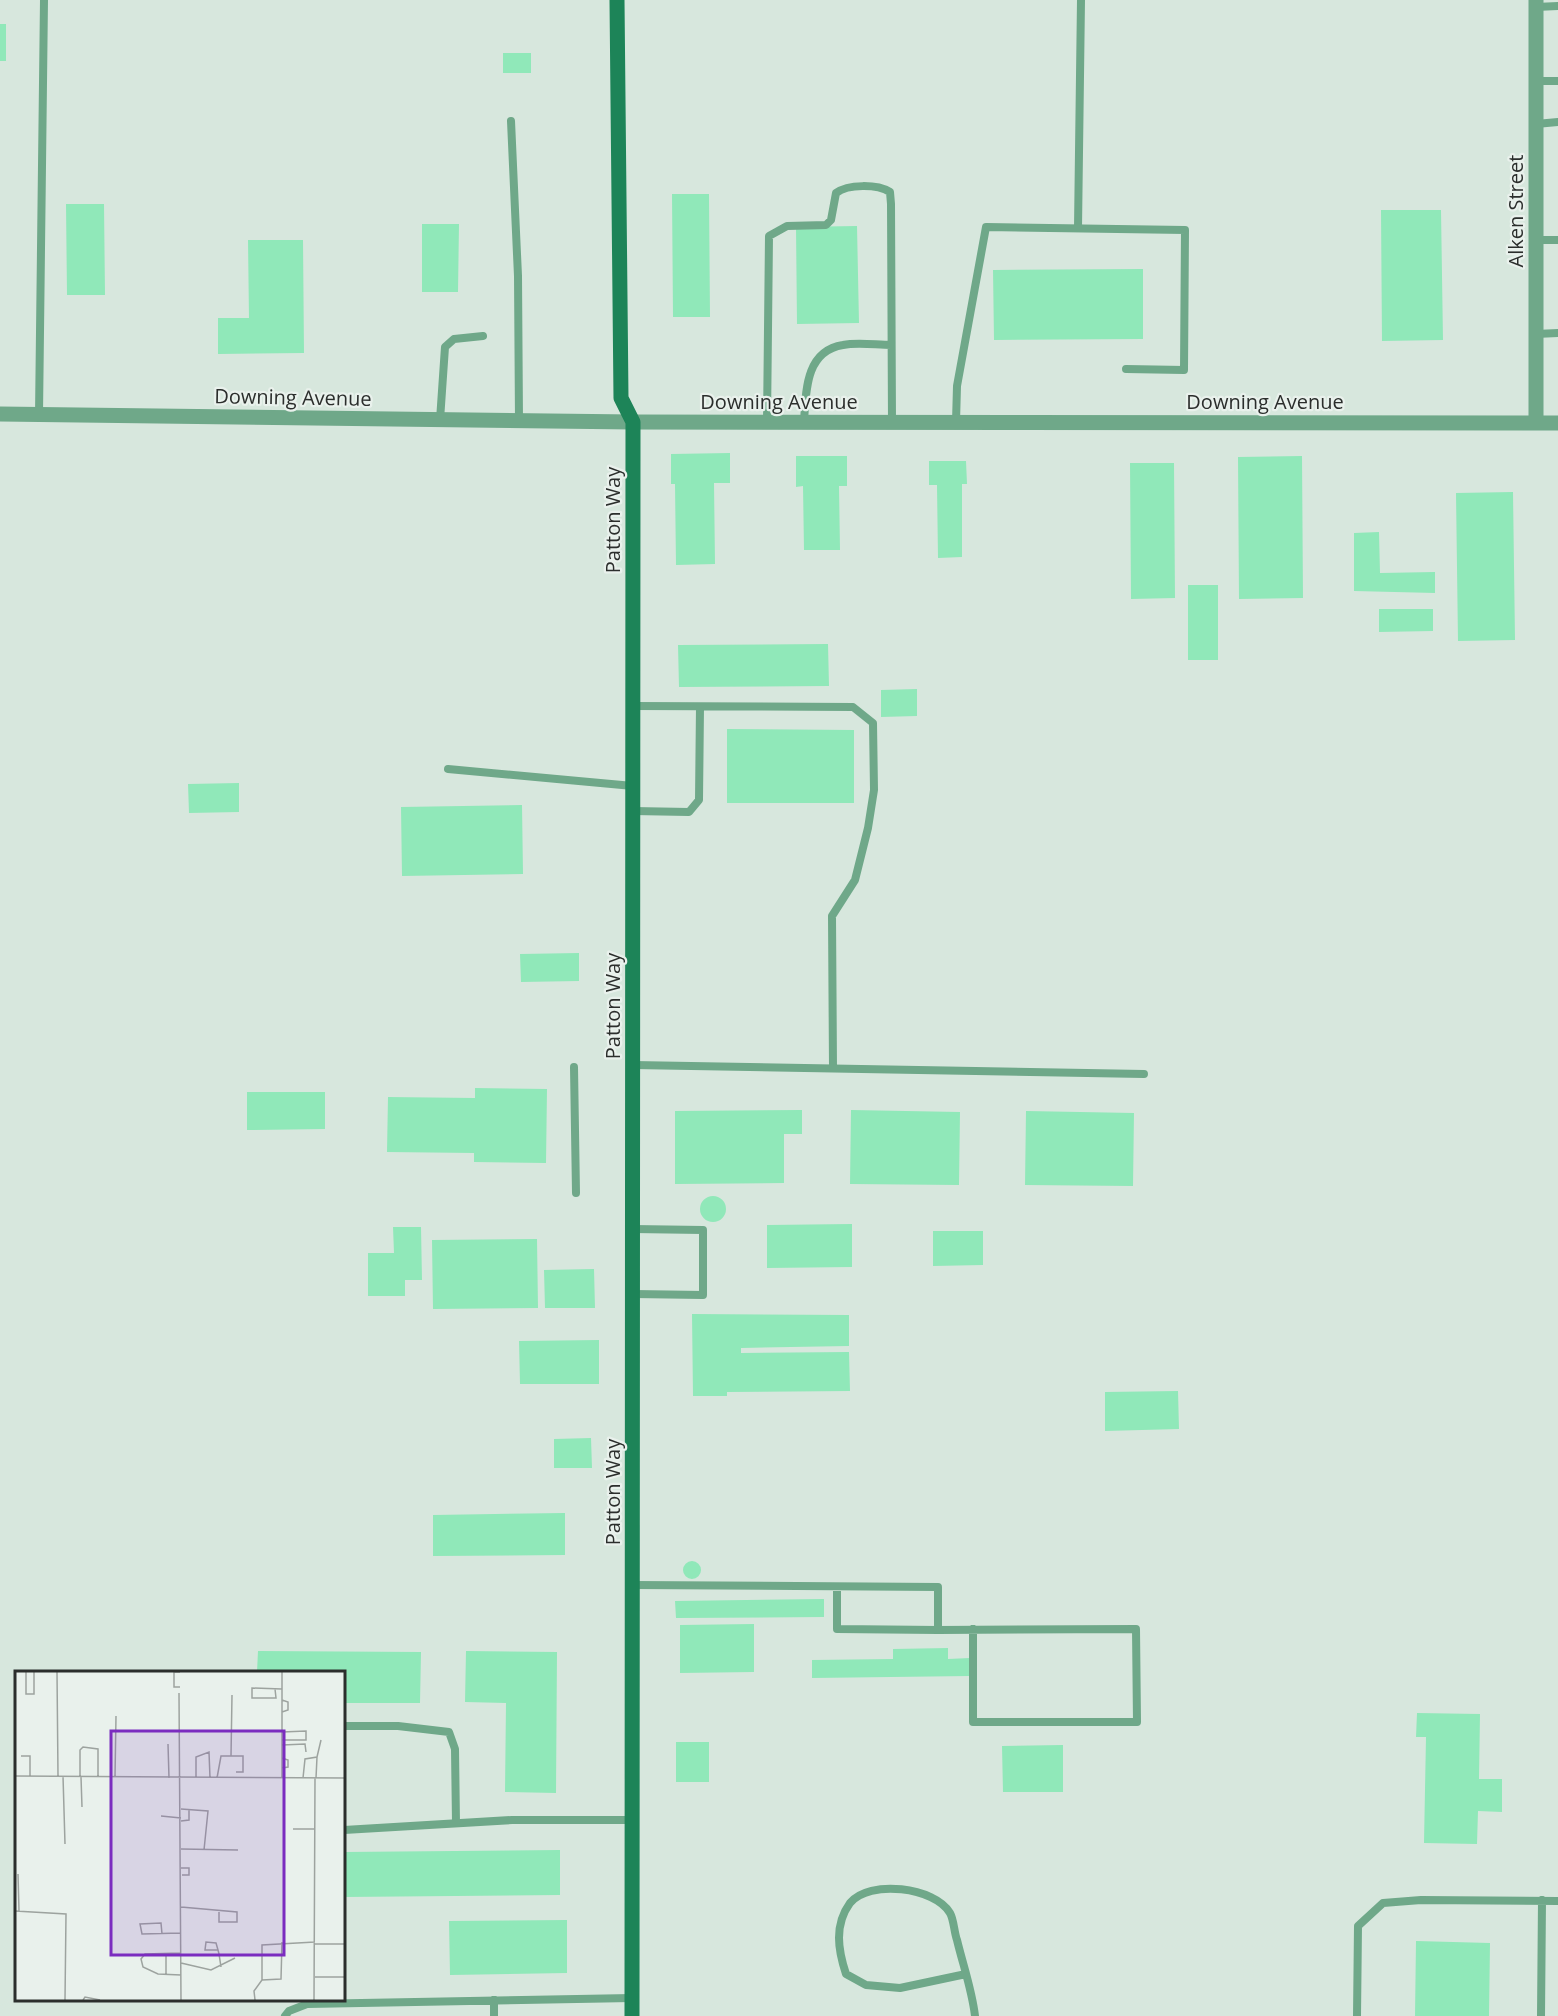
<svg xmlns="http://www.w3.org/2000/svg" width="1558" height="2016" viewBox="0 0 1558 2016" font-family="'Open Sans',sans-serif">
<rect width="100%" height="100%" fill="#e9f1ec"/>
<!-- built -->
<path fill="#d7e7dd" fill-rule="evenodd" d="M0,0H1558V2016H0ZM16,1672H344V2000H16Z"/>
<!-- building -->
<path fill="#90e8b9" d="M0,24H6V61H0Z
M503,53H531V73H503Z
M672,194H709L710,317H673Z
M66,204H104L105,295H67Z
M1381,210H1441L1443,340L1382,341Z
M422,224H459L458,292H422Z
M857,226L859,323L797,324L796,227Z
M248,240H303L304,353L218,354V318H249Z
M1143,269V339L994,340L993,270Z
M730,453V483H714L715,564L676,565L675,484H671V454Z
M796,456H847V486H839L840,550H804L803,486L796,487Z
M1302,456L1303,598L1239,599L1238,457Z
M929,461H966L967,484H962V557L938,558L937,485H929Z
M1130,463H1174L1175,598L1131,599Z
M1513,492L1515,640L1458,641L1456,493Z
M1379,532L1380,573L1435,572V593L1354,591V533Z
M1188,585H1218V660H1188Z
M1379,609H1433V631L1379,632Z
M828,644L829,686L679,687L678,645Z
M917,689V716L881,717V690Z
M727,729L854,730V803H727Z
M239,783V812L189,813L188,784Z
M522,805L523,874L402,876L401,807Z
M579,953V981L521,982L520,954Z
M475,1088L547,1089L546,1163L474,1162V1153L387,1152L388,1097L475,1098Z
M247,1092H325V1129L247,1130Z
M802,1110V1134H784V1183L675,1184V1111Z
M851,1110L960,1112L959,1185L850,1184Z
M1026,1111L1134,1113L1133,1186L1025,1185Z
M700 1209a13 13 0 1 1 26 0a13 13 0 1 1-26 0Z
M852,1224V1267L767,1268V1225Z
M393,1227H421L422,1280H405V1296H368V1253H394Z
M933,1231H983V1265L933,1266Z
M537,1239L538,1308L433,1309L432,1240Z
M594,1269L595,1308H545L544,1270Z
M692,1314L849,1315V1346L741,1348V1353L849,1352L850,1391L727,1392V1396H693Z
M599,1340V1384H520L519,1341Z
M1178,1391L1179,1429L1105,1431V1392Z
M591,1438L592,1468H554V1439Z
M565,1513V1555L433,1556V1515Z
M683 1570a9 9 0 1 1 18 0a9 9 0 1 1-18 0Z
M824,1599V1617L676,1618L675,1601Z
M754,1624V1672L680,1673V1625Z
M948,1648V1659L970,1658V1676L812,1678V1660L893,1659V1649Z
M258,1651L421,1652L420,1703H344V1672H257Z
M466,1651L557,1652L556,1793L505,1792L506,1703L465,1702Z
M1417,1713L1480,1714L1479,1779H1502V1812L1478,1811L1477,1844L1424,1843L1426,1737H1416Z
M676,1742H709V1782H676Z
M1063,1745V1792H1003L1002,1746Z
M560,1850V1895L344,1897V1852Z
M567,1920V1973L450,1975L449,1921Z
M1416,1941L1490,1943L1489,2016H1415Z"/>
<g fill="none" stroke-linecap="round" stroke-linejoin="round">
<!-- lane -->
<path stroke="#6fa889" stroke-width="8" d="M1536,7L1558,6
M1536,81H1558
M511,121L518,276L519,421
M1536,124L1558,122
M1078,228L1081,0
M1536,240H1558
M1536,334L1558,333
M39,415L44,0
M440,420L445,347L454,339L483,336
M767,422L769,236L787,226L826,225L831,220L836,193C848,184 877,184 890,192L891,204L892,422
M804,422C806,392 805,351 843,345C858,342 876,345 891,345
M956,422L957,386L986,227L1185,230L1184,370L1126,369
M633,706L853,707L873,723L874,790L868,828L855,880L832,916L833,1068
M448,769L633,786
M633,811L689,812L699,800L700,707
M633,1065L1144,1074
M574,1067L576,1193
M633,1294L703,1295V1230L633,1229
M633,1585L938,1587V1630L1136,1629L1137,1722H973V1629
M837,1587V1629L938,1630
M344,1726H398L449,1732L455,1749L456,1823
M344,1830L512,1820H632
M966,1974L900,1988L866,1985L846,1974C838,1950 834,1925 850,1903C869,1879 935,1887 950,1913C954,1920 954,1932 957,1940C963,1965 972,1990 975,2016
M494,2000V2016
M285,2016L289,2011L307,2004L632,1998
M1357,2016L1358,1926L1383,1903L1421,1900L1558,1901
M1541,2016L1542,1900"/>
<!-- street -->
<path stroke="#6fa889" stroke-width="15" d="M0,414L633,422L1558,423
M1536,423V0"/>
<!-- secondary -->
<path stroke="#1d8458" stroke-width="15" d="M617,0L621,398L633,422L632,2016"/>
</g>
<g text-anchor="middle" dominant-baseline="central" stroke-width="4.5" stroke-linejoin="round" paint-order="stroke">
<!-- street labels -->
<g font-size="20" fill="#2b2e2c" stroke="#e9f1ec">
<text transform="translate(1515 211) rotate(-90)">Alken Street</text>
<text transform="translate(293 397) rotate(1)">Downing Avenue</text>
<text x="779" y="401">Downing Avenue</text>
<text x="1265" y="401">Downing Avenue</text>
<text transform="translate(612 520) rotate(-90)">Patton Way</text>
<text transform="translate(612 1006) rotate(-90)">Patton Way</text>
<text transform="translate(612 1492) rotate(-90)">Patton Way</text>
</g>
</g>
<!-- overview -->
<g transform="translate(15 1671)">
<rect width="330" height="330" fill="#e9f1ec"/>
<path fill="none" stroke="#9da39f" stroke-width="1.5" d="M11,1V23H19V1M42,1L43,105M165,1H159V16H165M260,18L261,27H237V17L267,18M164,22L166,329M267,41L273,39V31L267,29M267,61L291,60V69H267M153,73L154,107M267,74L290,73L291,81M6,85H15V105M216,85L217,24M267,87L273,89V96L267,97M0,105L330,107M48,105L50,173M65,106V79L68,76L83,78V106M66,106L67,136M100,106L101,45M181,107V86L194,81L195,107M202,107L206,85H228V101H221M267,107V1M288,107L290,88L302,86L306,69M301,107L302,86M166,138L193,140L189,179M146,145L166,147M166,150L174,149V138M278,158H300M166,178L223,179M166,197H174V204H167M3,203L4,240M166,236L222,241V251H204V241M0,240L51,243L50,329M147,263L146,252L125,253L127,263L166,262M300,273H330M203,279H190L191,271L201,272L203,279L204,283L206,296M151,282V304M166,292L196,299L220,287M166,304L143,303L128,296L126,288L130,283L166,282M300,306H330M247,309L266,308L267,271M68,329L70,326L85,329M240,329L239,320L247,309V274L300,271M299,329L300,107"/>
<path fill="#7b2cbf" fill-opacity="0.15" stroke="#7b2cbf" stroke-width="3" d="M96,60H269V284H96Z"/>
<rect width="330" height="330" fill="none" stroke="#2b2e2c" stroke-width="3"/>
</g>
</svg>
